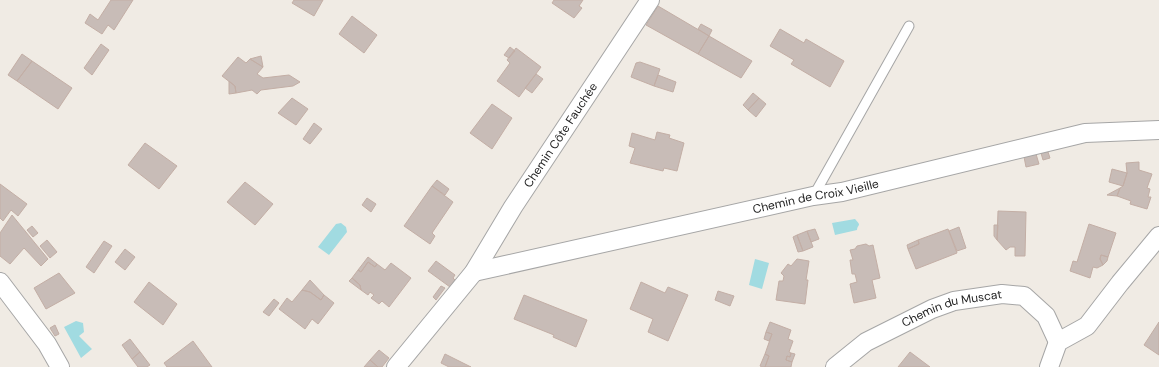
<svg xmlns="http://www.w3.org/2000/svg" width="1159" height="367" viewBox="0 0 1159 367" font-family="'DM Sans',sans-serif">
<rect width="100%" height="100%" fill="#f0ebe4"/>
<!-- water -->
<path fill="#a1dbe1" d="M855,219C862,227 858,223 857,230L835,235L832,223Z
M341,223L346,227L347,232L329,255L318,247L336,224Z
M755,259L769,263L762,289L749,285Z
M76,321L83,323L84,332L79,336L92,349L81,358L64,327Z"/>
<!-- building -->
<path fill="#c8bcb7" stroke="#c3aea5" d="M111,0H133L114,30L108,25L102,34L85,23L90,14L98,20Z
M294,0H323L314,16L292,3Z
M554,0H583L579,6L582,8L574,18L552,3Z
M658,6L709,36L698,54L646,25Z
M352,16L377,35L364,53L339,34Z
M701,24L712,30L709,36L698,29Z
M780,29L804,43L806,39L844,61L830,87L791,64L794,60L770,46Z
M709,36L752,61L741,78L698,54Z
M101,44L109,50L92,75L84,68Z
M510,47L515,51L509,58L504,55Z
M516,48L541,67L519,97L497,81L510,63L507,60Z
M22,54L32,61L17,81L8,75Z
M261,56L263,67L250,59Z
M238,57L246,63L250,59L263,67L257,74L263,78L289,75L300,82L293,86L261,90L257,94L252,90L236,93L235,86L222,76Z
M32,61L72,88L58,109L17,81Z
M640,62L660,69L654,86L631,77L636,63Z
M536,74L543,79L532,93L525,88Z
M658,75L676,82L673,92L654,86Z
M229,81L235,86L236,93L229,94Z
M753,93L759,98L748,110L743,105Z
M292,98L308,109L296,125L278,113Z
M759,98L766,104L756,117L748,110Z
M492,104L512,118L492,149L470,133Z
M314,123L322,129L310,144L303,139Z
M657,132L670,135L669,138L684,143L677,171L664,168L663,171L630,163L635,148L629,146L632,133L655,140Z
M145,143L177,166L159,189L128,165Z
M1048,152L1050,158L1043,160L1041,153Z
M1036,154L1039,164L1026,167L1024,157Z
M1139,162V170L1152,174L1147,188L1150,189L1148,197H1151L1147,209L1130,204L1131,201L1117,196L1120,188L1123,186L1127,173L1126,163Z
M1112,169L1127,173L1123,186L1109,182Z
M437,180L449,189L445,195L432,186Z
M245,182L273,204L255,225L227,202Z
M0,184L27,204L18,216L11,210L3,221L0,218Z
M432,186L453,202L432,233L435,236L430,244L404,226Z
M1120,188L1117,196L1107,195Z
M367,198L376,204L371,212L362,205Z
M998,211L1026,212L1025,256H1015V247H1010L1006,250L997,240Z
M12,215L48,259L41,266L24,248L10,264L0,256V233Z
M1089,224L1116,233L1108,257L1101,255L1100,259L1103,265L1097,268L1093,267L1090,278L1070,271L1073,261L1077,262Z
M994,225H998L997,240L994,236Z
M32,226L38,233L33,237L27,230Z
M959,227L966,248L957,251L949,231Z
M815,229L819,239L811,242L807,231Z
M948,229L957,253L916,269L908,249L919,244L918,240Z
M807,231L813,247L803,251L797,235Z
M797,235L803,251L798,252L793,237Z
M47,240L57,252L50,258L40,246Z
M918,240L919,244L908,249L907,245Z
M104,241L112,246L94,273L86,267Z
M866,244L869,246L873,245L880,278L872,280L876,298L854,303L850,284L857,282L855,274H852L850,260H853L850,250L855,249L857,246Z
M125,249L135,257L125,270L115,262Z
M1101,255L1108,257L1107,261L1103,265L1100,259Z
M368,257L377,264L375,267L368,262L361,272L358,270Z
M797,259L809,261L806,280H808L805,304L776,300L779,281H783L784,276L781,273L788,264L791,266Z
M436,261L455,275L453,278L455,280L450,287L428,271Z
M368,262L375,267L377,264L385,270L391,263L411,278L389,307L382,301L379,304L371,298L374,295L370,292L368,295L361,290L360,285L352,278L358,270L361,272Z
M59,273L75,293L46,309L34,288Z
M352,278L360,285L361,290L349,281Z
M310,280L324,295L321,300L310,292L302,290Z
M149,282L177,304L163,325L134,302Z
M641,282L665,293L668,287L688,295L668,341L648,332L653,319L630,309Z
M441,286L445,288L436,300L433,297Z
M302,290L310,292L321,300L324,295L334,303L318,324L312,319L305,329L279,309L287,298L292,302Z
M718,291L734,296L730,306L715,300Z
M524,295L587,320L576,347L553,337L554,335L514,319Z
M274,299L279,303L269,316L263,312Z
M770,322L791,330L788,339L793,341L789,352L791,353L790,357L787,356L786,360L792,362L791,367H765L769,356L765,354L772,334L766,332Z
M1159,322V355L1144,345Z
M55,325L59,334L55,336L50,328Z
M766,332L772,334L769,341L764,339Z
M130,339L140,352L132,359L122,345Z
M193,341L212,367H167L164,363Z
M379,350L389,358L382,367H378L370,360Z
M140,352L150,365L147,367H138L132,359Z
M910,352L930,367H898Z
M791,353L795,354L792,362L786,360L787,356L790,357Z
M445,354L471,367H449L441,363Z
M765,354L769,356L765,367H762L760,366Z
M370,360L378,367H364Z"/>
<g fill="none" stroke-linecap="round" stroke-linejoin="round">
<!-- lane casing -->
<g stroke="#a6a6a6" stroke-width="11">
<path id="lane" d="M814,195L909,26"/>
</g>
<!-- street casing -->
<g stroke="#a6a6a6" stroke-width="20">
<g id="street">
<path id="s1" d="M474,272L813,196L842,192L1085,133L1159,130"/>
<path d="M0,282L47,344L60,367"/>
<path id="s2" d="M396,367L474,272L513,207L650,0"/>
<path id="s3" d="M835,367L866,342L932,309L954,301L1002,294L1024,296L1046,316L1058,342"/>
<path d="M1049,367L1058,342L1087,326L1120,283L1159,236"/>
</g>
</g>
<!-- lane -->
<use href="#lane" stroke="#fff" stroke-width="9"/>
<!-- street -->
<use href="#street" stroke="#fff" stroke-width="18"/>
</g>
<g text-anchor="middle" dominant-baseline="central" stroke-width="3" stroke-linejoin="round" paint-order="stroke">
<!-- street labels -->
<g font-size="12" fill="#1f1f1f" stroke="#fff">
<text stroke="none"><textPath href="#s2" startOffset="285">Chemin Côte Fauchée</textPath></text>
<text stroke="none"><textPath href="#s1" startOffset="350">Chemin de Croix Vieille</textPath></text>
<text stroke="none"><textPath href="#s3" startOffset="133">Chemin du Muscat</textPath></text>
</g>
</g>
</svg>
